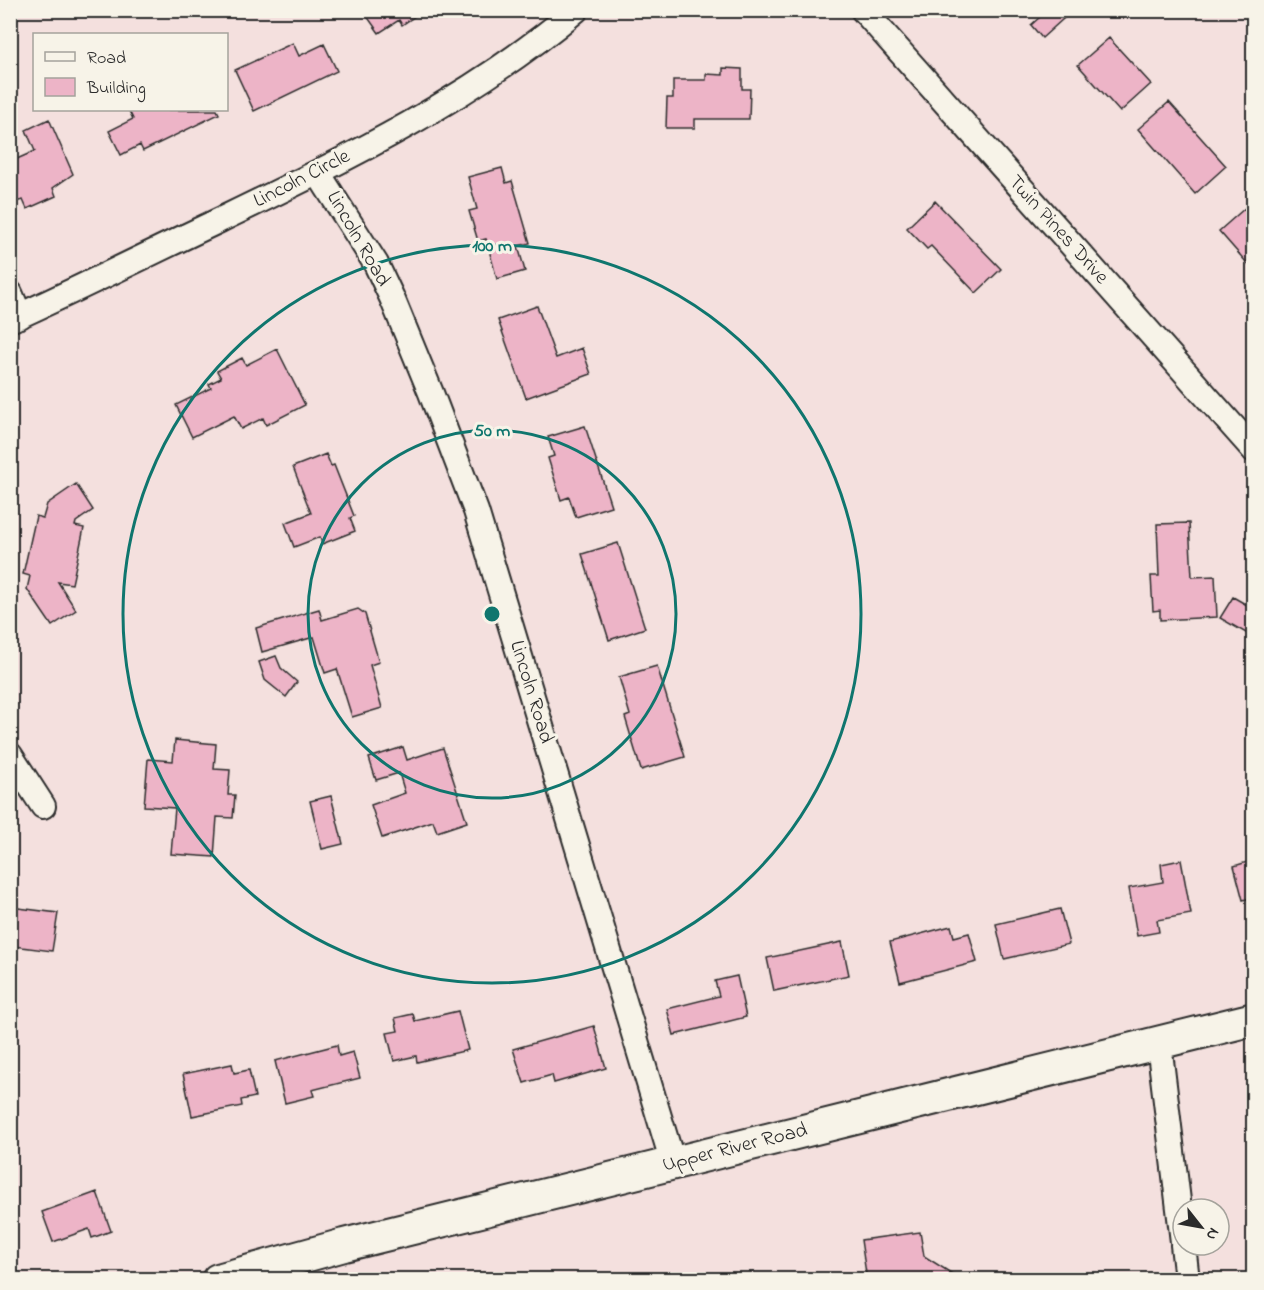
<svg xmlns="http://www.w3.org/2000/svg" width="1264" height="1290" viewBox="0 0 1264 1290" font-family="'Indie Flower',sans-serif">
<rect width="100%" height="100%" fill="#f4e0de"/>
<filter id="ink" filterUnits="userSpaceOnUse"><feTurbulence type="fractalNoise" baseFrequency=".0167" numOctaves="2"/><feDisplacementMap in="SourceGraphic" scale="12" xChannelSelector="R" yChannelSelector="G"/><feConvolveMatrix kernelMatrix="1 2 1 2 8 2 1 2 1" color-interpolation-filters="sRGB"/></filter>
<g filter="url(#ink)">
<!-- building -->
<path fill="#edb4c7" stroke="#2b2b2b" stroke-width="1.5" d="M367,10H424L402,25L399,20L379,33L364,12Z
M1035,10H1073L1042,38L1031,25L1040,17Z
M1109,38L1151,84L1120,112L1078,65Z
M293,43L299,56L324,44L337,71L254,111L235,70Z
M723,68L742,69V89H750L749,119H695V128H666L667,98H673V80H706V74L723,75Z
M1169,102L1226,166L1195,194L1138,129Z
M132,110H217L219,114L143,151L140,145L121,155L109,131L133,119L129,111Z
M49,119L73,174L53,188L56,196L27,209L23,200L10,203V162L35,151L26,130Z
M502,168L506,183L512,181L530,243L518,246L525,271L497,279L486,239L478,241L469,211L477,209L468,177Z
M935,201L1001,269L976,293L931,246L927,249L907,228Z
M1245,208L1254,218V271L1219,231Z
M537,306L556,358L582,348L591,374L526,398L498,320Z
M277,349L305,405L266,425L263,418L241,429L234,416L192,437L176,405L211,388L209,384L221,378L217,371L242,358L246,365Z
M585,426L611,506L576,517L569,497L561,500L548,458L554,456L548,437Z
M326,454L331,466L334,465L354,516L350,518L355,531L322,544L320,537L294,547L285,523L311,513L293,467Z
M76,484L93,510L76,522L75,526L84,528L72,584L58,582L76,610L52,626L27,589L30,576L23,574L36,516L43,518L47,504Z
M1189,523L1192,577L1215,576L1217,617L1160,620V610L1153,611L1151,576H1159L1157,524Z
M618,543L645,628L609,640L582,554Z
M1233,597L1254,609L1253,637L1220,618Z
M319,609L322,620L358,609L365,614L379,662L370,665L382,708L352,717L337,669L325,673L314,637L262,652L256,628Z
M276,656L281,668L297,682L286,697L265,680L259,662Z
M657,666L685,757L641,770L625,717L630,715L619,677Z
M175,740L216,744L214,769L230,770L228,795H235L233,818L217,817L214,857L171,854L175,808L144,806L148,759L173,761Z
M403,747L407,760L443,748L467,822L437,832L433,821L382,838L371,805L405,793L399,773L376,780L369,758Z
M331,796L343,844L322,849L310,801Z
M1181,860L1191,914L1157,920L1159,932L1137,936L1129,888L1163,882L1161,864Z
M1254,860V897L1243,900L1234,866Z
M10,907L58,913L52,951L14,946L10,961Z
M1060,909L1069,944L1004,959L996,924Z
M951,926L954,937L969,933L977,962L900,982L890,942Z
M842,942L849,975L774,991L767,958Z
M737,976L746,1017L674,1035L667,1009L719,996L715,981Z
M458,1011L468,1050L417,1062L416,1056L394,1061L387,1033L398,1031L395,1018L413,1014L415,1021Z
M594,1026L606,1068L554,1083L552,1075L524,1083L513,1049Z
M337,1045L339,1056L353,1052L360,1078L312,1090L314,1096L285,1103L275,1061Z
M232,1064L234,1073L249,1070L255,1097L241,1100L242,1106L192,1116L183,1074Z
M97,1192L111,1231L92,1238L89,1229L53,1242L42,1212Z
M920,1232L924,1256L962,1280H917L912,1276L904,1280H867L861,1240Z"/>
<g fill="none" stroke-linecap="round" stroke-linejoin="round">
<!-- minor casing -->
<g stroke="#2b2b2b" stroke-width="28">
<path id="minor" d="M863,10L1254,450
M318,173L376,264L392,298L431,393L476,511L673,1163
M10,293L20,316
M10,320C81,288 150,253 220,220C344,160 470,100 576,10
M10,755L43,806
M1159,1044L1183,1242
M1183,1245L1187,1280"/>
</g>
<!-- tertiary casing -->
<g stroke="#2b2b2b" stroke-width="36">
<path id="tertiary" d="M218,1280L344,1245L1254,1019"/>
</g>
<!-- minor -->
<use href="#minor" stroke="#f7f3e8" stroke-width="24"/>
<!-- tertiary -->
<use href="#tertiary" stroke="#f7f3e8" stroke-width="32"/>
</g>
</g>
<!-- distance rings -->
<g fill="none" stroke="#0f766e" stroke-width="3">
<circle cx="492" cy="614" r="184"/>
<circle cx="492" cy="614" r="369"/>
</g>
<g text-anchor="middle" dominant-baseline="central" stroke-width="6" stroke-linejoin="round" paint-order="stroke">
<!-- street labels -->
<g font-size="21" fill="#2b2b2b" stroke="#f7f3e8">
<text transform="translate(302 179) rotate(-27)">Lincoln Circle</text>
<text transform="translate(1058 230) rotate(48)">Twin Pines Drive</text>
<text transform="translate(358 239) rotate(60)">Lincoln Road</text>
<text transform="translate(531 692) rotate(73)">Lincoln Road</text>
<text transform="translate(735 1148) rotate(-14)">Upper River Road</text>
</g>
</g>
<circle cx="492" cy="614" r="9" fill="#0f766e" stroke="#f7f3e8" stroke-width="3"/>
<g font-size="18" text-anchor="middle" font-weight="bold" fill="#0f766e" stroke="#f7f3e8" stroke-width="6" stroke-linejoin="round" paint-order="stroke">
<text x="492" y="251">100 m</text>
<text x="492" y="436">50 m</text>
</g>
<!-- margin -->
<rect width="1264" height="1290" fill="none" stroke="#f7f3e8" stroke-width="36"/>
<rect x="18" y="18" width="1228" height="1254" fill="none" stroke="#2b2b2b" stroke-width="2" filter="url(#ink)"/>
<!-- legend -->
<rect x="33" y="33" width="195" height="78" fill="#f7f3e8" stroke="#a5a39c" stroke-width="1.5"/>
<rect x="45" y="52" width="30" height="9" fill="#f7f3e8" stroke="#a5a39c" stroke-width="1.5"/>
<text x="87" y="63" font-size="18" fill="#2b2b2b">Road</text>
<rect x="45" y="78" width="30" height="18" fill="#edb4c7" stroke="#a5a39c" stroke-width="1.5"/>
<text x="87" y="93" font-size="18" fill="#2b2b2b">Building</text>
<!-- north arrow -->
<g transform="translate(1201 1227) rotate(121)"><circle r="28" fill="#f7f3e8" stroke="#a5a39c" stroke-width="1.5"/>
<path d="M0-4.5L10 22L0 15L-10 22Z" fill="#2b2b2b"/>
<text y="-9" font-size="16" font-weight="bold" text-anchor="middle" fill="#2b2b2b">N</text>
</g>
</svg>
